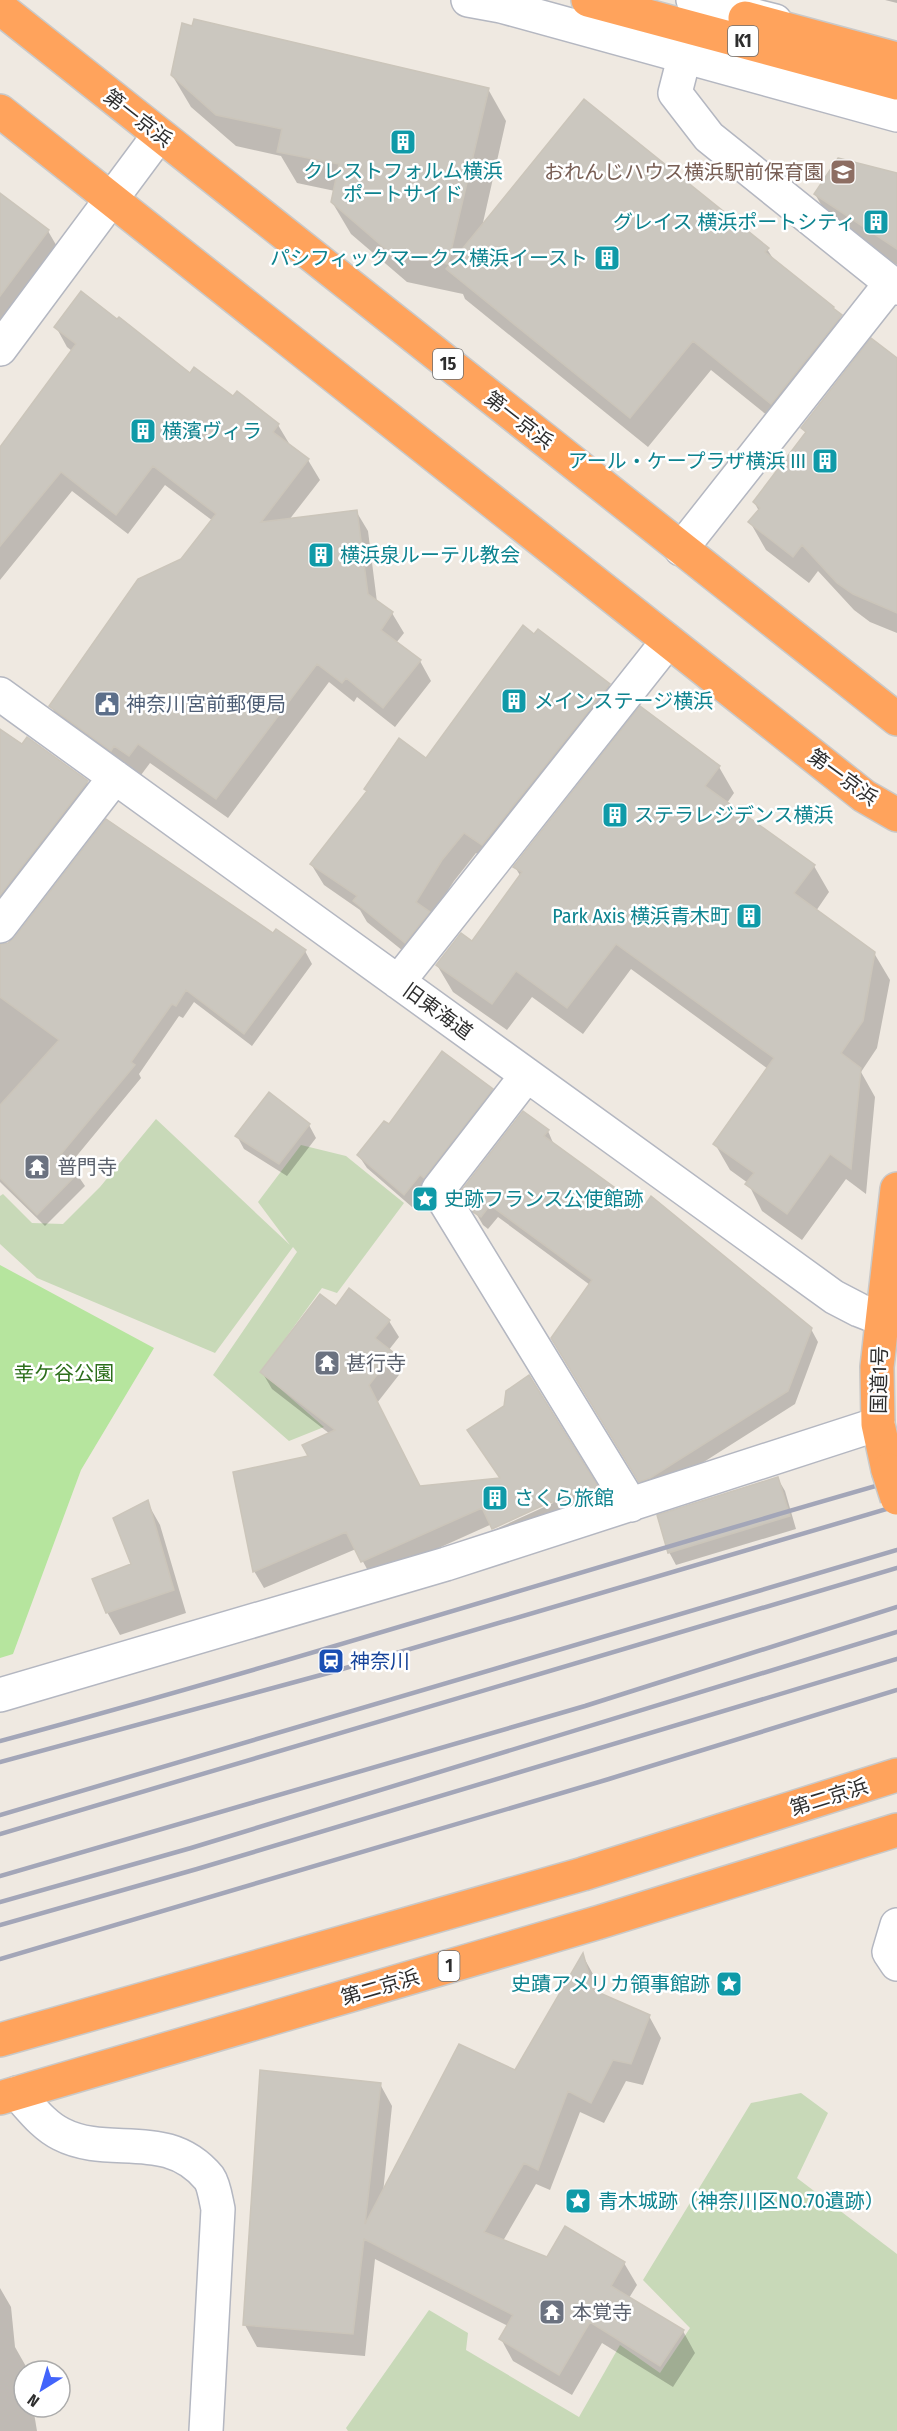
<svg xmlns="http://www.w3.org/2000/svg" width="897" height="2431" viewBox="0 0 897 2431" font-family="'Fira Sans Condensed','Noto Sans JP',sans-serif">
<rect width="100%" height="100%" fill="#efe9e1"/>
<!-- green -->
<path fill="#b6e59e" d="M0,1265L154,1348L81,1470L13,1654L0,1658Z"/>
<!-- cemetery -->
<path fill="#c8d9b8" d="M156,1119L290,1245L258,1202L301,1145L346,1156L404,1203L337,1293L322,1288L261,1372L324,1427L289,1441L213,1375L297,1252L293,1247L215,1353L37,1278L0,1244V1196L3,1194L32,1223L63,1224L100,1187Z
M801,2093L828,2113L797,2178L897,2254V2431H348L346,2428L429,2310L468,2333L466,2350L579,2417L620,2345L660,2373L690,2328L643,2280L751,2103Z"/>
<!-- shadow -->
<path fill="#0003" d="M885,0H897V3Z
M172,75L488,89L506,121L482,227L767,249L774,260L833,308L858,346L789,433L711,370L648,447L465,299L463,294L407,282L351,234L332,202L335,191L297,183L281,156L236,146L191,107Z
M897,175V265L831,222L815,194Z
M0,195L48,231L59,250L0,329Z
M56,327L190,375L278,425L290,445L308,460L320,480L289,520L356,511L368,531L377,602L392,613L404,633L396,643L420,661L431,681L395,727L357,697L354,702L329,682L228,818L150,763L141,775L62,726L51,706L182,561L213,521L165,485L128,534L72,491L0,580V449L72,351L67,347Z
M897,360V633L870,622L854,610L818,571L809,583L766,550L750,522L759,511L754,502L806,434L803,428Z
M609,685L621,706L495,866L476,853L454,881L431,917L418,963L367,922L360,910L324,885L311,864L368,792L366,789L427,760Z
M0,731L87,782L94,795L0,917Z
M719,767L734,793L727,803L814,866L829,892L816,911L874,953L890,980L877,1048L861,1072L875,1097L866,1194L846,1179L802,1240L762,1211L748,1183L730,1170L715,1144L768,1069L631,969L583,1034L532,997L507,1030L453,992L437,965L472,943L521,877L515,867Z
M273,935L305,951L312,964L252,1046L194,1002L183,1018L179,1016L139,1074L141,1078L70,1164L85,1186L45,1226L0,1182V946Z
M491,1090L499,1103L412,1207L367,1168L359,1156L389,1126Z
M269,1094L309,1125L316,1138L287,1176L244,1149L237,1136Z
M548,1131L554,1145L811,1329L818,1342L795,1404L658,1491L648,1494L560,1351L590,1285L498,1217L488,1229L483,1225L463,1191Z
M336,1308L389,1321L399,1337L388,1351L402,1371L377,1403L420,1488L501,1479L469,1431L505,1407L529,1377L607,1505L503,1545L494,1530L553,1503L552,1500L492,1524L372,1578L356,1549L264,1588L254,1571L310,1457L330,1434L272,1389L262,1372Z
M778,1479L785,1491L796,1529L676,1565L669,1552Z
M147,1502L160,1525L186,1613L120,1635L107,1612L133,1564Z
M583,1956L594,1976L599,1995L649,2016L661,2038L643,2085L626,2081L604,2123L580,2112L550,2190L536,2184L503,2241L548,2259L624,2263L637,2285L629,2298L683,2331L695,2353L673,2387L602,2343L572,2395L513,2361L501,2339L508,2326L375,2259L365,2356L257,2347L245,2325L380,2084L392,2106L383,2193L516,2072Z
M0,2288L11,2307L15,2347L28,2370L24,2371V2407H33L37,2431H0Z"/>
<!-- building -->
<path fill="#cbc7bf" stroke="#cbc5ba" stroke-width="1.5" d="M194,19L489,88L448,264L388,251L331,202L339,164L277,152L282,129L216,115L171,75L182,23L192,26Z
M584,99L769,248L765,252L834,307L833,308L842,315L771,404L693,341L630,418L446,269Z
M838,158L897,173V249L814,194Z
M0,193L49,230L0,296Z
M81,291L117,319L119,317L190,373L194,367L233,396L237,391L279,424L273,432L309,459L261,522L357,510L368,594L393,612L381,630L421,660L383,708L346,678L342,683L317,664L216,799L138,744L129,756L114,746L111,751L49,706L138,579L181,559L216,514L153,466L116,515L61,472L0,546V447L76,344L54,327Z
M871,338L897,358V613L853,594L837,583L802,545L793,557L748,522L760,508L753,502L806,432L801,428Z
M523,625L534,634L538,629L610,684L482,845L464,833L442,860L416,902L430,912L405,943L353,901L357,896L310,864L367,791L364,789L399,738L426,758Z
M640,706L720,766L705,786L815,865L794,893L875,952L863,1021L841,1053L861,1068L851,1169L830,1154L787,1214L745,1184L754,1173L713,1144L774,1058L616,944L567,1008L516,971L492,1004L436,965L461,933L472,941L522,872L513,867Z
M0,729L22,744L27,737L88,781L0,895Z
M106,819L273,933L276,929L306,950L244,1034L186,990L176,1006L172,1004L131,1062L135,1065L61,1154L79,1172L37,1215L0,1178V1105L59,1040L0,997V944L8,943L15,937Z
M442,1051L493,1089L424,1178L420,1175L404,1195L357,1155L384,1121L389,1124Z
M269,1092L310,1124L279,1164L235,1136Z
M523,1111L549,1130L544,1136L643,1208L651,1196L812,1328L788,1391L650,1478L639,1482L551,1338L592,1280L490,1205L481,1217L473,1212L461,1191Z
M349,1288L390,1320L375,1338L394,1353L369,1385L420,1486L500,1478L467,1430L504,1406L506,1391L529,1375L599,1488L546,1504L492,1529L482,1508L361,1562L346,1532L253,1572L233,1472L308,1456L302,1445L335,1430L260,1372L320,1294L336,1306Z
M778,1477L790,1516L668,1553L657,1515Z
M148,1500L174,1590L106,1613L92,1579L131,1564L113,1518Z
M583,1953L593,1990L650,2015L631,2064L613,2060L591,2103L568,2091L538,2170L524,2163L484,2232L547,2257L565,2226L625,2262L611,2286L684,2330L660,2366L590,2322L559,2375L499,2339L513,2315L364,2239L353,2334L243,2325L260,2070L381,2083L365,2224L459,2044L515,2070Z"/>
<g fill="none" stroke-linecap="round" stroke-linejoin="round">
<!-- street casing -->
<g stroke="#b4b7c1" stroke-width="36">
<path id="street" d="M684,58L675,93L709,137L897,288
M0,349L159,135
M681,549L891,283
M0,694L834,1297L859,1310L882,1319
M0,926L115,777
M398,982L668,641
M527,1075L438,1190L631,1505
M0,1695L446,1564L878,1424
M897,1925L889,1952L897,1964"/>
</g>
<!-- secondary casing -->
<g stroke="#b4b7c1" stroke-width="36">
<path id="secondary" d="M468,0L501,6L897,115
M693,0L775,21
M17,2093C31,2108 43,2125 61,2134C109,2159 167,2127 209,2178C214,2185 216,2200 218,2209L206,2431"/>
</g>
<!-- highway casing -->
<g stroke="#c9c9c9" stroke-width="36">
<path id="highway" d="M588,0L897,83
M0,8L897,719
M745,18L897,59
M0,111L864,796L897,815
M888,1470L878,1424L877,1367L897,1189
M0,2040L583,1874L897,1775
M0,2098L600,1922L897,1830"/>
</g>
<!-- street -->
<use href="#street" stroke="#fff" stroke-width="33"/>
<!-- secondary -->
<use href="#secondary" stroke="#fff" stroke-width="33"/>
<!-- highway -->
<use href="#highway" stroke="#ffa35c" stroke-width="33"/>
<!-- rail -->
<path stroke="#a3a6b8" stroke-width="4.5" d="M0,1741C301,1660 598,1565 897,1480
M0,1762L332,1672L897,1506
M0,1815L897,1550
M0,1834L897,1568
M0,1876L585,1706L897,1607
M0,1902L191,1848L897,1632
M0,1925L197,1869L897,1659
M0,1959L609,1779L897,1690"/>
<!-- highway-bridge casing -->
<g stroke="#c9c9c9" stroke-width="36" stroke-linecap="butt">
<path id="highway-bridge" d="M888,1470L897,1498"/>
</g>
<!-- highway-bridge -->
<use href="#highway-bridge" stroke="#ffa35c" stroke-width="33"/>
</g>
<!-- icons -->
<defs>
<g id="building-square" transform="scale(1.35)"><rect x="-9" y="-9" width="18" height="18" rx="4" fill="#0f9aa8" stroke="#fff"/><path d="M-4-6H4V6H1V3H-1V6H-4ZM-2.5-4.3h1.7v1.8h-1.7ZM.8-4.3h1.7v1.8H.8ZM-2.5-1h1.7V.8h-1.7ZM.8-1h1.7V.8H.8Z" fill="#fff"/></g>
<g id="school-square" transform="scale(1.35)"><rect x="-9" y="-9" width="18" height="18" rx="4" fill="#8d6e63" stroke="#fff"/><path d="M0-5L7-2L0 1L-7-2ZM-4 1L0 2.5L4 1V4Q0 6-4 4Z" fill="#fff"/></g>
<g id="civic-square" transform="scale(1.35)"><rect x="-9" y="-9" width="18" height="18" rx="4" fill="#5c6f8a" stroke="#fff"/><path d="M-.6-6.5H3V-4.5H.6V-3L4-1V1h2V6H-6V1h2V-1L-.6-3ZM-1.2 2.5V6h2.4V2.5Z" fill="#fff"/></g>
<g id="temple-square" transform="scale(1.35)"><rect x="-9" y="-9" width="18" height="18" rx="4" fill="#6b7280" stroke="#fff"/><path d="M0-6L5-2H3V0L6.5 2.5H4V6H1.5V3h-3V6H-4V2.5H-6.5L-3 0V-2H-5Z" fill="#fff"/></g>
<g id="sight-square" transform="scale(1.35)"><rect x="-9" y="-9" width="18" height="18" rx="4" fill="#0f9aa8" stroke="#fff"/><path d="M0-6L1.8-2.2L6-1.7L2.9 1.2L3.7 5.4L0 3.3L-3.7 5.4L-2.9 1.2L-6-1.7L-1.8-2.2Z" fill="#fff"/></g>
<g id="station-square" transform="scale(1.35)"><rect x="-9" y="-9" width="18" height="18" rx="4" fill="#1a4fb4" stroke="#fff"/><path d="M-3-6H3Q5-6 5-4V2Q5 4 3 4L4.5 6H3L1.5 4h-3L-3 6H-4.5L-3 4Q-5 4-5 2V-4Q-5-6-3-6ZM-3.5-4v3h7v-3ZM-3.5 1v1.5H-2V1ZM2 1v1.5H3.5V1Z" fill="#fff"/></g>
</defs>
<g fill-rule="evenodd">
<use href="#building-square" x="403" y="142"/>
<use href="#school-square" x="843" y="172"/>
<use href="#building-square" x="876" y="222"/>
<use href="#building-square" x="607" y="258"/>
<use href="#building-square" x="143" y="431"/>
<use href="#building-square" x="825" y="461"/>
<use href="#building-square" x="321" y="555"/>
<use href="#building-square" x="514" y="701"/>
<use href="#civic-square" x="107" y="704"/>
<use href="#building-square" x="615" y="815"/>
<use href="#building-square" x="749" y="916"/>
<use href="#temple-square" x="37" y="1167"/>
<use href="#sight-square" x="425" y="1199"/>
<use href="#temple-square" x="327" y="1363"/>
<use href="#building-square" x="495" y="1498"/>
<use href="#station-square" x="331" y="1661"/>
<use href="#sight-square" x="729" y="1984"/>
<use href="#sight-square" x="578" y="2201"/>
<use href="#temple-square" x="552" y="2312"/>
</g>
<g text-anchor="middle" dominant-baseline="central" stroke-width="5" stroke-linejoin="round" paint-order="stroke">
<!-- shield labels -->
<g fill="#fff" stroke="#6d6d6d" stroke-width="1.5">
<rect x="728" y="26" width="30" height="30" rx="4.5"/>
<rect x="433" y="349" width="30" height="30" rx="4.5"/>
<rect x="438.5" y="1951" width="21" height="30" rx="4.5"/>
</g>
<g font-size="18" font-weight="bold" fill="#2e2e2e">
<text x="743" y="41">K1</text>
<text x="448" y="364">15</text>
<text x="449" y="1966">1</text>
</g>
<!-- street labels -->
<g font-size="20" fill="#2e2e2e" stroke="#fff">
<text transform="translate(138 118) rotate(38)">第一京浜</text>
<text transform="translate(519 420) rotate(38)">第一京浜</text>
<text transform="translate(843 777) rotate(36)">第一京浜</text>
<text transform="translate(438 1011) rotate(36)">旧東海道</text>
<text transform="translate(879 1380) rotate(-89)">国道1号</text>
<text transform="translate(829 1797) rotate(-17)">第二京浜</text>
<text transform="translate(380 1987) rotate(-16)">第二京浜</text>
</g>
<!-- culture labels -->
<g font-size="20" fill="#0d838f" stroke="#fff" text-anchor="start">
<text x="403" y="171" text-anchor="middle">クレストフォルム横浜<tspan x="403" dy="23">ポートサイド</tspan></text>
<text x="856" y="222" text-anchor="end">グレイス 横浜ポートシティ</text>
<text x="588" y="258" text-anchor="end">パシフィックマークス横浜イースト</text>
<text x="162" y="431">横濱ヴィラ</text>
<text x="806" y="461" text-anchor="end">アール・ケープラザ横浜 III</text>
<text x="340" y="555">横浜泉ルーテル教会</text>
<text x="534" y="701">メインステージ横浜</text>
<text x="634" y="815">ステラレジデンス横浜</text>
<text x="730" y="916" text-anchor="end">Park Axis 横浜青木町</text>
<text x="444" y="1199">史跡フランス公使館跡</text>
<text x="514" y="1498">さくら旅館</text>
<text x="710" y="1984" text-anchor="end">史蹟アメリカ領事館跡</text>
<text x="598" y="2201">青木城跡（神奈川区NO.70遺跡）</text>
</g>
<!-- education labels -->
<g font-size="20" fill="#785e54" stroke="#fff" text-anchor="end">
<text x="824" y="172">おれんじハウス横浜駅前保育園</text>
</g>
<!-- service labels -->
<g font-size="20" fill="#4e5e75" stroke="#fff" text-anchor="start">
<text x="126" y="704">神奈川宮前郵便局</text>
</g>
<!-- worship labels -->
<g font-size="20" fill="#5b616d" stroke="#fff" text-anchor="start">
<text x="57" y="1167">普門寺</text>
<text x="346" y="1363">甚行寺</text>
<text x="572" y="2312">本覚寺</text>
</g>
<!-- park labels -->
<g font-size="20" fill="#2c6e1b" stroke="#fff">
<text x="64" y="1373">幸ケ谷公園</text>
</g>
<!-- transit labels -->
<g font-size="20" fill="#164399" stroke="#fff" text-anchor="start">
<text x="350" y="1661">神奈川</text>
</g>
</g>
<!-- north arrow -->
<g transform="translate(42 2389) rotate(217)"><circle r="28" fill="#ffffff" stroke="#ababab" stroke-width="1.5"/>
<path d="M0-4.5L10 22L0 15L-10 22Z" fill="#4264fb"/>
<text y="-9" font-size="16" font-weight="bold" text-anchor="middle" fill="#2e2e2e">N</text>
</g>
</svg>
